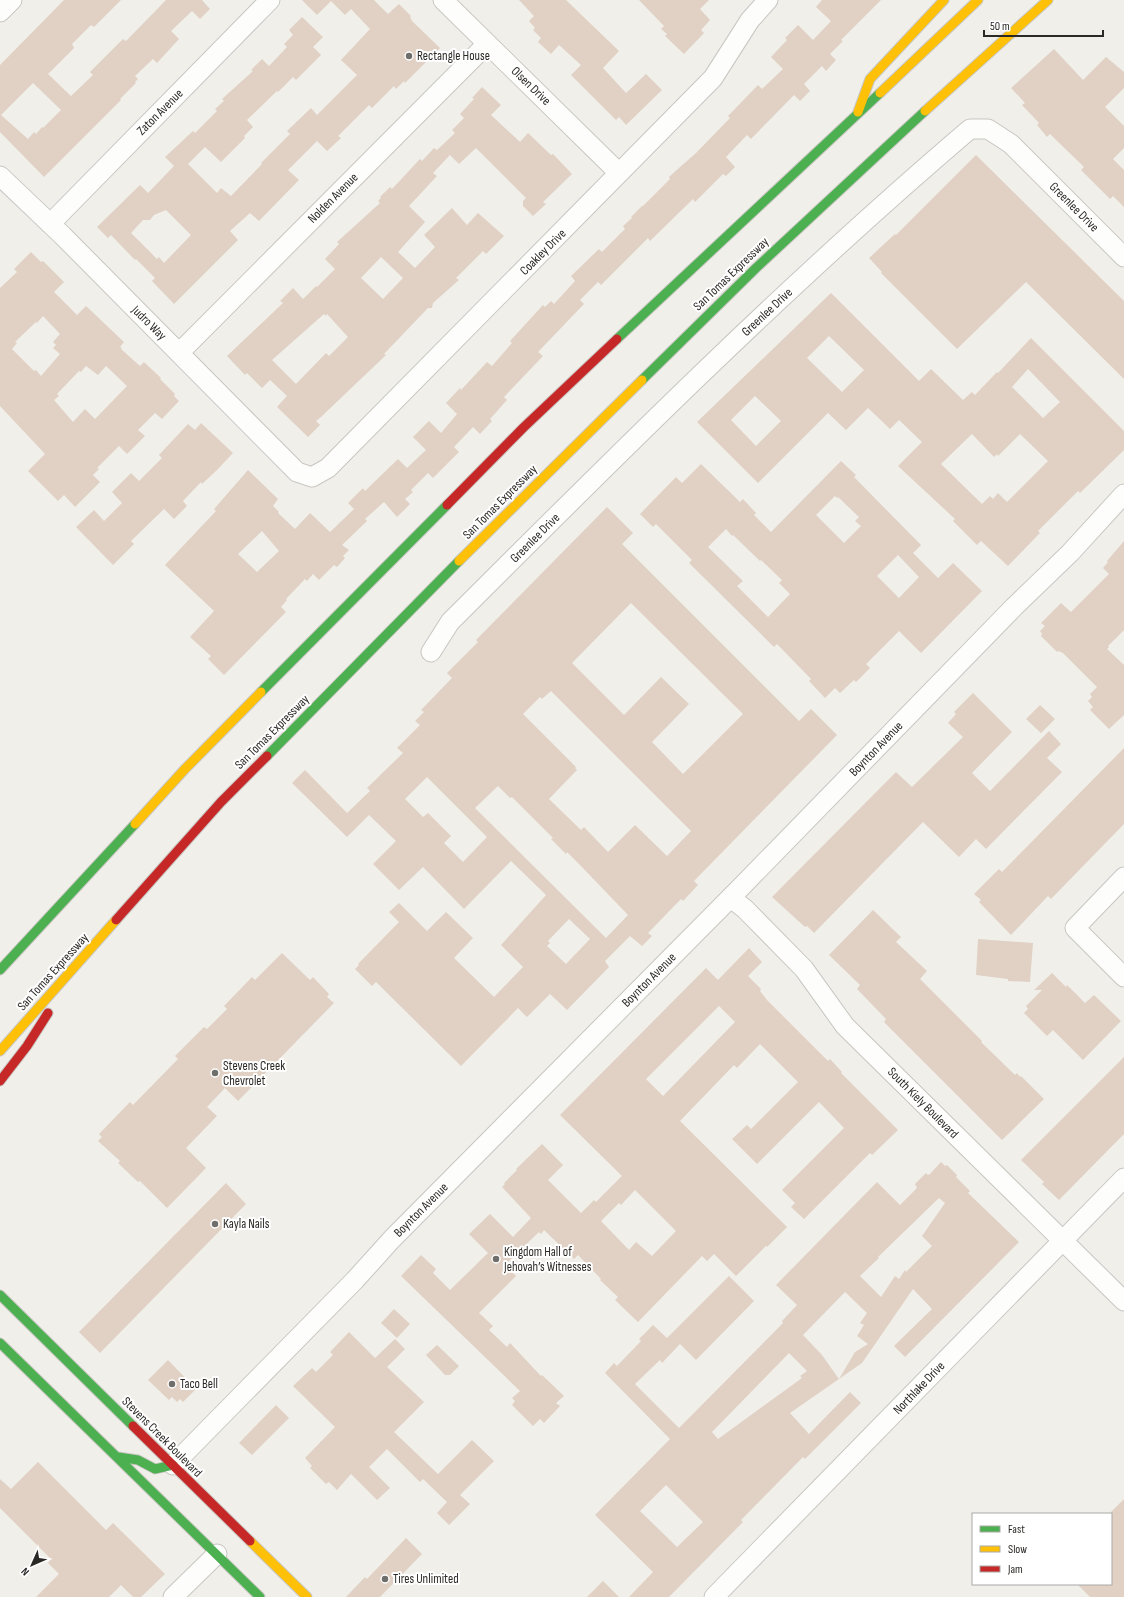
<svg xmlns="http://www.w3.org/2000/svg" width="1124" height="1597" viewBox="0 0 1124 1597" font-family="'Sofia Sans Condensed',sans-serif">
<rect width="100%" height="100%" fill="#f1efea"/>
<!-- building -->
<path fill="#e0d1c4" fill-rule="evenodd" d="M64,0H121L94,27L91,25L72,44L74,48L48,74L71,96L93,75L90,72L123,39L126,41L166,0H202L210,9L200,19L192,11L171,31L179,39L157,63L153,59L135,76L138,79L135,82L136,83L120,99L121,100L44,177L0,132V65ZM33,83L61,110L43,128L42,127L36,134L34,132L28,139L1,115Z
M302,0H374L388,14L399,4L411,16L410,17L412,21L440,48L405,83L404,81L396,89L394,86L372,108L369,105L338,136L341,138L327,151L317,141L288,170L299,180L259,221L250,213L230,231L238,240L174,304L152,281L155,278L136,259L135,260L111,235L108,238L97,227L140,185L148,193L174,166L165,157L193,131L195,133L217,111L215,109L224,101L222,99L253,71L251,70L262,59L269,66L287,47L284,44L293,35L289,30L302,17L323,37L313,47L321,55L296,80L293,77L278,92L277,91L247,120L253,127L244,136L245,138L221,162L205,147L188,164L217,193L221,188L231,196L262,164L261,163L290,134L287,131L311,108L317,115L357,75L341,60L370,29L351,9L345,15L331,1L317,15ZM166,210L191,235L164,263L159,257L157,259L131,233L143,220H150L154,215Z
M519,0H566L619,51L603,68L626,93L646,74L662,90L626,125L619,117L616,120L571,75L581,65L559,45L551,54L538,42L541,38L533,30L535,28L529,21L534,16Z
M639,0H709L700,9L710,20L701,30L704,33L684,54L665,36L667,34L661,29L664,26Z
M822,0H881L841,40L843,41L830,54L836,60L826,71L822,66L804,84L810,91L800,101L794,95L751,139L747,135L726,157L735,167L726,176L723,174L695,202L693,199L650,241L648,238L601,285L598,282L580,300L584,304L538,352L543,356L504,397L507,400L490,419L492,421L480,434L473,427L454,447L459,452L433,478L428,473L411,490L413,492L405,499L410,504L397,517L384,502L365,519L367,521L342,545L349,550L343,556L345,558L337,567L334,565L319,580L313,574L307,581L305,579L286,599L287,600L281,607L286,612L224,675L208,659L211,656L190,637L214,611L165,565L216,511L214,509L248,470L278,499L273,506L279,512L278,513L295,529L310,513L330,532L354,509L348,503L363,488L365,491L398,459L407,468L426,450L413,437L429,421L441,433L457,414L446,403L460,388L461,390L487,362L492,366L512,343L510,341L543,305L545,307L551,301L554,304L575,281L571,276L599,249L602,252L625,229L623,226L632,218L631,217L642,206H643L670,179L669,177L680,167L695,154L730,118L728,116L758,85L762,89L783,69L771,57L787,40L785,38L798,25L813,40L831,21L816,7ZM262,531L279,551L257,572L238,554Z
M1054,49L1083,80L1106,57L1124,72V88L1105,107L1124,126V148L1113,159L1124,170V207L1113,196L1110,199L1081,170L1084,167L1050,134L1047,137L1037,125L1039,123L1022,105L1025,103L1011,88Z
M482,87L501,105L491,115L520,142L528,133L551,155L553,154L572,174L543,202L546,204L533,216L523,206V201L526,198L476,148L459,164L450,155L433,173L437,176L409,206L425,222L398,252L415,268L435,247L424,235L452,208L467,225L478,213L504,236L486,254L483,251L456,278L459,280L433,303L432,308H428L384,354L386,355L321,417L316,421L320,425L308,437L277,407L287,396L270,380L262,388L247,373L245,375L227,356L283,303L280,301L293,288L303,299L316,286L317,287L335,269L325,259L339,244L337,242L380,203L378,201L381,198L380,197L390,187L392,189L420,159L422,161L434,148L437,150L455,133L452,130L464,118L460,114L474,99L472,98ZM381,257L403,278L383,299L361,278ZM324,314L326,316L327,314L348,337L329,356L326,353L296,384L272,360Z
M976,155L1124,301V379L1026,282L957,349L881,273L882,272L869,258L895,234L896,235Z
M31,252L41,262L43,261L64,282L54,292L77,315L86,306L124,342L120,347L122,348L121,349L140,366L144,362L161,378L160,379L175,394L174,396L179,401L162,419L155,413L138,430L145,436L127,454L119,446L97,468L99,469L93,475L100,482L75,507L64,495L58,501L28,471L45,454L0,406V288L17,272L14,269ZM43,316L60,334L53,342L56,345L53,348L60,354L41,376L36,370L34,371L12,349L17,343L15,342L36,322L37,323ZM86,366L98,375L106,366L127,386L95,419L85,409L73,422L54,400L59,396L57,394L79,371L81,372Z
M831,293L919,381L931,369L963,400L972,392L975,395L997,372L998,373L1031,338L1124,431V450L1080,493L1078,491L1038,531L1040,533L1008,566L981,541L977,545L953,521L955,519L898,466L922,442L899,420L890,429L868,408L846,430L828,413L758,483L697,422ZM829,336L864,370L842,392L807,358ZM1028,369L1060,402L1043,418L1012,387ZM755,396L781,421L756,446L731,420ZM972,434L994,457L997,454L998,456L1020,434L1048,461L1007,502L998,493L993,499L990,496L982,504L941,464Z
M201,423L233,453L217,470L202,484L201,482L183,501L187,506L174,519L164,509L131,541L134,544L113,565L76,527L94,510L104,521L122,503L112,492L131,473L139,481L162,458L159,455L188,424L195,430Z
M841,461L856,475L854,477L921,545L913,553L938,578L953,563L982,591L921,653L899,631L866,664L870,668L856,682L854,680L840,693L835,688L825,698L809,681L811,679L777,644L774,647L689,563L692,560L656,524L653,527L640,514L676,477L682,483L701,464L740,502L743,499L756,513L754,515L771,532ZM835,496L837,498L838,497L859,517L855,521L861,526L844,543L816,515ZM726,529L732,536L733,535L760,561L761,560L782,580L779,583L790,594L768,617L737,586L743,581L708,547ZM898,555L919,577L899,598L877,576Z
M607,507L633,533L622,544L799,721L811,709L837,735L694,881L698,885L683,901L681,899L648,933L652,936L642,946L630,936L605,961L609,967L567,1010L550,994L527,1017L518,1008L461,1066L376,982L372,986L355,969L359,965L358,964L399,922L389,912L399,903L427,931L446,912L473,938L454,958L494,997L523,967L501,945L546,895L511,861L464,909L423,867L399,890L373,864L396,841L369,815L347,837L292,783L305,770L347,813L370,791L367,788L403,753L397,748L420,725L415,721L424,712L421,710L452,678L447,673L478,642L476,640ZM631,603L743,714L683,774L652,742L689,704L661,677L624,715L572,663ZM551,691L691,831L667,856L635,825L608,852L584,827L581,830L549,799L577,770L575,768L576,767L523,714L540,697L542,699ZM427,777L487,837L463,862L444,843L451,836L428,813L423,817L405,799ZM498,786L510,798L512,797L553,838L551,839L566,854L567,852L580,865L628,915L606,938L475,808ZM569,919L590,939L566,964L547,946L550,943L548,941Z
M1124,541V630L1108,646L1109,647L1107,649L1124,665V715L1109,729L1090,710L1093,707L1088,701L1092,697L1090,694L1097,687L1063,653L1058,651L1057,652L1041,636L1042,634L1040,631L1045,626L1041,623L1061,603L1071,612L1109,574L1103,568L1108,562L1107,561Z
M973,693L1012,732L972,773L990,791L1049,731L1061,744L1047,758L1062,772L986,849L976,839L959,857L923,822L814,933L807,926L805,927L772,897L896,772L912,787L963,737L948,723L956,714L954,712Z
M1040,705L1055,719L1041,733L1026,719Z
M1124,748V824L1051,899L1048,896L1011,935L979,902L981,900L974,894L999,869L1002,872Z
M873,910L901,937L896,942L927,971L920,979L982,1041L981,1042L1015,1075L1017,1073L1020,1077L1021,1076L1044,1099L1002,1140L884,1022L886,1019L857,989L860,985L829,955Z
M978,939L1033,943L1030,982L1008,981V979L976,975Z
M749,948L762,962L748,976L761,989L760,991L767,1000L828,1061L830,1059L842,1072L841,1073L898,1130L872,1155L870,1153L804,1219L791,1207L795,1203L782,1190L844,1128L819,1102L757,1164L732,1139L747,1125L751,1129L798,1082L760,1044L737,1068L734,1065L680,1121L787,1227L767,1247L766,1246L736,1276L714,1254L707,1261L702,1256L638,1322L615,1300L618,1297L600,1280L601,1279L578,1255L574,1259L544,1230L541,1234L539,1232L505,1265L516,1276L479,1313L493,1326L489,1330L507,1347L510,1343L541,1376L542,1375L564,1396L556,1403L560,1406L544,1423L540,1419L533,1426L512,1405L515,1401L512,1398L520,1391L401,1276L421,1255L436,1269L433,1273L450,1290L488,1253L469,1234L490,1214L513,1237L531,1218L502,1187L505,1184L504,1183L517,1170L516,1169L542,1144L563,1165L548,1180L581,1213L594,1200L596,1202L622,1176L560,1115L706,968L718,980ZM719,1006L735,1022L663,1096L646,1079ZM635,1190L676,1231L652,1256L636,1242L629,1250L601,1221L619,1203L621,1205Z
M282,953L310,980L313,977L329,994L327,997L334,1003L238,1101L225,1088L207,1107L217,1116L186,1148L206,1168L167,1208L140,1181L138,1182L118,1163L120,1161L98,1141L102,1137L99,1134L130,1102L133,1105L178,1059L175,1056L204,1027L207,1029L227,1009L224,1006L252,977L255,980Z
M1052,973L1066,987L1067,985L1085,1003L1094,995L1121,1021L1083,1060L1053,1030L1047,1036L1024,1013L1028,1009L1026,1006L1042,990H1034Z
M1124,1057V1134L1059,1200L1042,1184L1044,1182L1021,1160Z
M941,1162L945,1166L947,1165L957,1175L956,1177L970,1191L968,1193L1019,1242L905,1357L894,1346L932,1309L913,1289L862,1363L790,1413L809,1434L850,1392L861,1403L805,1459L803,1457L741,1520L743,1522L669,1597H629L653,1572L595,1515L670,1439L605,1373L614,1363L617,1366L641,1341L639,1339L653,1325L667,1338L729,1276L754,1301L696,1360L680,1344L662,1363L660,1360L635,1384L679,1428L783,1323L782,1321L797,1305L776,1285L877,1182L900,1205L917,1188L915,1184L926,1173L928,1175L930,1174ZM939,1198L945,1203L922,1236L932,1246L906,1272L905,1270L899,1279L895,1276L881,1297L860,1276L879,1258L878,1257ZM845,1292L867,1313L860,1323L864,1325L857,1336L868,1344L855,1352L839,1379L822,1355L803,1335ZM789,1353L807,1371L800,1376L802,1378L718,1439L712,1432ZM666,1485L703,1522L677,1547L640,1511Z
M226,1183L246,1204L100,1353L79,1332Z
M394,1309L410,1324L397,1338L381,1323Z
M349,1332L375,1358L395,1339L405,1349L387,1367L424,1402L394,1432L438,1474L472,1440L494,1461L460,1495L470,1504L449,1525L437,1513L447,1502L423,1479L420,1482L387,1449L369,1467L390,1488L377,1500L351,1474L337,1490L329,1482L326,1484L310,1468L312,1466L305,1458L335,1427L293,1386L312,1368L316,1372L333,1355L330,1352Z
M437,1345L459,1366L450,1375H445L426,1355Z
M168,1360L196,1389L183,1402L180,1399L177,1402L172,1397L169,1400L148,1380Z
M276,1405L289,1418L252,1455L239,1443Z
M38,1462L106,1530L113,1523L165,1574L141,1597H133L121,1585L109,1597H36L59,1574L48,1563L51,1559L0,1508V1479L11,1489Z
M1124,1499V1597H1090L1077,1584H1111V1512Z
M406,1538L422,1554L380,1597H346L365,1577L367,1579Z
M603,1581L619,1597H587Z"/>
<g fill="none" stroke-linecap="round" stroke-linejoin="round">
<!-- street casing -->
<g stroke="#c8c6c2" stroke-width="21">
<path id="street" d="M443,0L619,173
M0,12L12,0
M0,176L63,236L297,472L312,477L328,468L713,78L750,20L768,0
M50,224L270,0
M179,353L487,44
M431,652L450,622C619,453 788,284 970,129H988L1011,144L1124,257
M1124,877L1075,928L1124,977
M731,898L745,909L804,969L845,1026L1124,1301
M173,1465L355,1280L392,1239L744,884L1014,607L1070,553L1124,494
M173,1597L217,1554
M714,1597L1124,1178"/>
</g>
<!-- fast casing -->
<g stroke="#c8c6c2" stroke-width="11">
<path id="fast" d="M617,339L880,93
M642,380L756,268L925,111
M261,692L447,505
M267,756L459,561
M0,970L135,824
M0,1295L133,1426
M0,1343L260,1597
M118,1457L138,1460L155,1469L173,1465"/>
</g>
<!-- slow casing -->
<g stroke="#c8c6c2" stroke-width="11">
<path id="slow" d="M880,93L978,0
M925,111L1048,0
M858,112L870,79L944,0
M459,561L642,380
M135,824L184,770L261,692
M0,1051L116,920
M250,1541L307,1597"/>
</g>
<!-- jam casing -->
<g stroke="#c8c6c2" stroke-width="11">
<path id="jam" d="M447,505L524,427L617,339
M116,920L221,802L267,756
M0,1081L27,1046L48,1013
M133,1426L250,1541"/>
</g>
<!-- street -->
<use href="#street" stroke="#fdfdfc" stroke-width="19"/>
<!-- fast -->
<use href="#fast" stroke="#4caf50" stroke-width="9"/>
<!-- slow -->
<use href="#slow" stroke="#ffc107" stroke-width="9"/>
<!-- jam -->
<use href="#jam" stroke="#c62828" stroke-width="9"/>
</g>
<!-- markers -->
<g fill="#706e6b" stroke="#fff" stroke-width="1.5">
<circle cx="409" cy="56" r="4"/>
<circle cx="215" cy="1073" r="4"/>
<circle cx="215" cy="1224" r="4"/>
<circle cx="496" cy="1259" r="4"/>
<circle cx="172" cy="1384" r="4"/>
<circle cx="385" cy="1579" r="4"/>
</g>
<g text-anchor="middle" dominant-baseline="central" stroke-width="4" stroke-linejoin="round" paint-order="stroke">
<!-- poi labels -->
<g font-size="13" fill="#2b2926" stroke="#fff" text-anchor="start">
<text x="417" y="56">Rectangle House</text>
<text x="223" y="1066">Stevens Creek<tspan x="223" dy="15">Chevrolet</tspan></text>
<text x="223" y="1224">Kayla Nails</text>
<text x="504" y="1252">Kingdom Hall of<tspan x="504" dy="15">Jehovah’s Witnesses</tspan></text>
<text x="180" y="1384">Taco Bell</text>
<text x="393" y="1579">Tires Unlimited</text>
</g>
<!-- street labels -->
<g font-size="13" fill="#2b2926" stroke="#fff">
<text transform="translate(531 86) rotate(44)">Olsen Drive</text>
<text transform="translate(160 112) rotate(-45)">Zaton Avenue</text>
<text transform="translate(333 198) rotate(-45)">Nolden Avenue</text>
<text transform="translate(1074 207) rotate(45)">Greenlee Drive</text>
<text transform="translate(543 252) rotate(-45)">Coakley Drive</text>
<text transform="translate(731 274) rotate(-44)">San Tomas Expressway</text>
<text transform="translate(767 312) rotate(-43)">Greenlee Drive</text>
<text transform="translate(149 323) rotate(45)">Judro Way</text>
<text transform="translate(500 502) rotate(-45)">San Tomas Expressway</text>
<text transform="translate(535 538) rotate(-45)">Greenlee Drive</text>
<text transform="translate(272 732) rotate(-45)">San Tomas Expressway</text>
<text transform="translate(876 749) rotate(-46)">Boynton Avenue</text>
<text transform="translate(53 972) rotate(-48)">San Tomas Expressway</text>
<text transform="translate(649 980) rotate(-45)">Boynton Avenue</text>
<text transform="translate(923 1103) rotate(45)">South Kiely Boulevard</text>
<text transform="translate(421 1210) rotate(-45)">Boynton Avenue</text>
<text transform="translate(919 1388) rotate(-46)">Northlake Drive</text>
<text transform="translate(162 1437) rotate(45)">Stevens Creek Boulevard</text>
</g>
</g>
<!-- legend -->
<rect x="972" y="1513" width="140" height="72" fill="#ffffff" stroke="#aaa9a8"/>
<rect x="980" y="1526" width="20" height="6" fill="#4caf50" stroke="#aaa9a8"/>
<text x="1008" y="1533" font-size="12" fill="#2b2926">Fast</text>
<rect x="980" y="1546" width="20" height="6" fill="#ffc107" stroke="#aaa9a8"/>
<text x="1008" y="1553" font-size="12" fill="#2b2926">Slow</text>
<rect x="980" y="1566" width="20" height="6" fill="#c62828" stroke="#aaa9a8"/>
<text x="1008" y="1573" font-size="12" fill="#2b2926">Jam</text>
<!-- north arrow -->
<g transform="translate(32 1565) rotate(225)" stroke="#ffffff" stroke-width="3" paint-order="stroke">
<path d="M0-3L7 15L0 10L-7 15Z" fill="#2b2926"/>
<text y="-6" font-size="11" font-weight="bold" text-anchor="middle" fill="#2b2926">N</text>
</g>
<!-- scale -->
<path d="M984 30v6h119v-6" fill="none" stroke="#2b2926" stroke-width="2"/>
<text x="990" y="30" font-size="12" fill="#2b2926" stroke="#ffffff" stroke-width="3" paint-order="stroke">50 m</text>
</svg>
